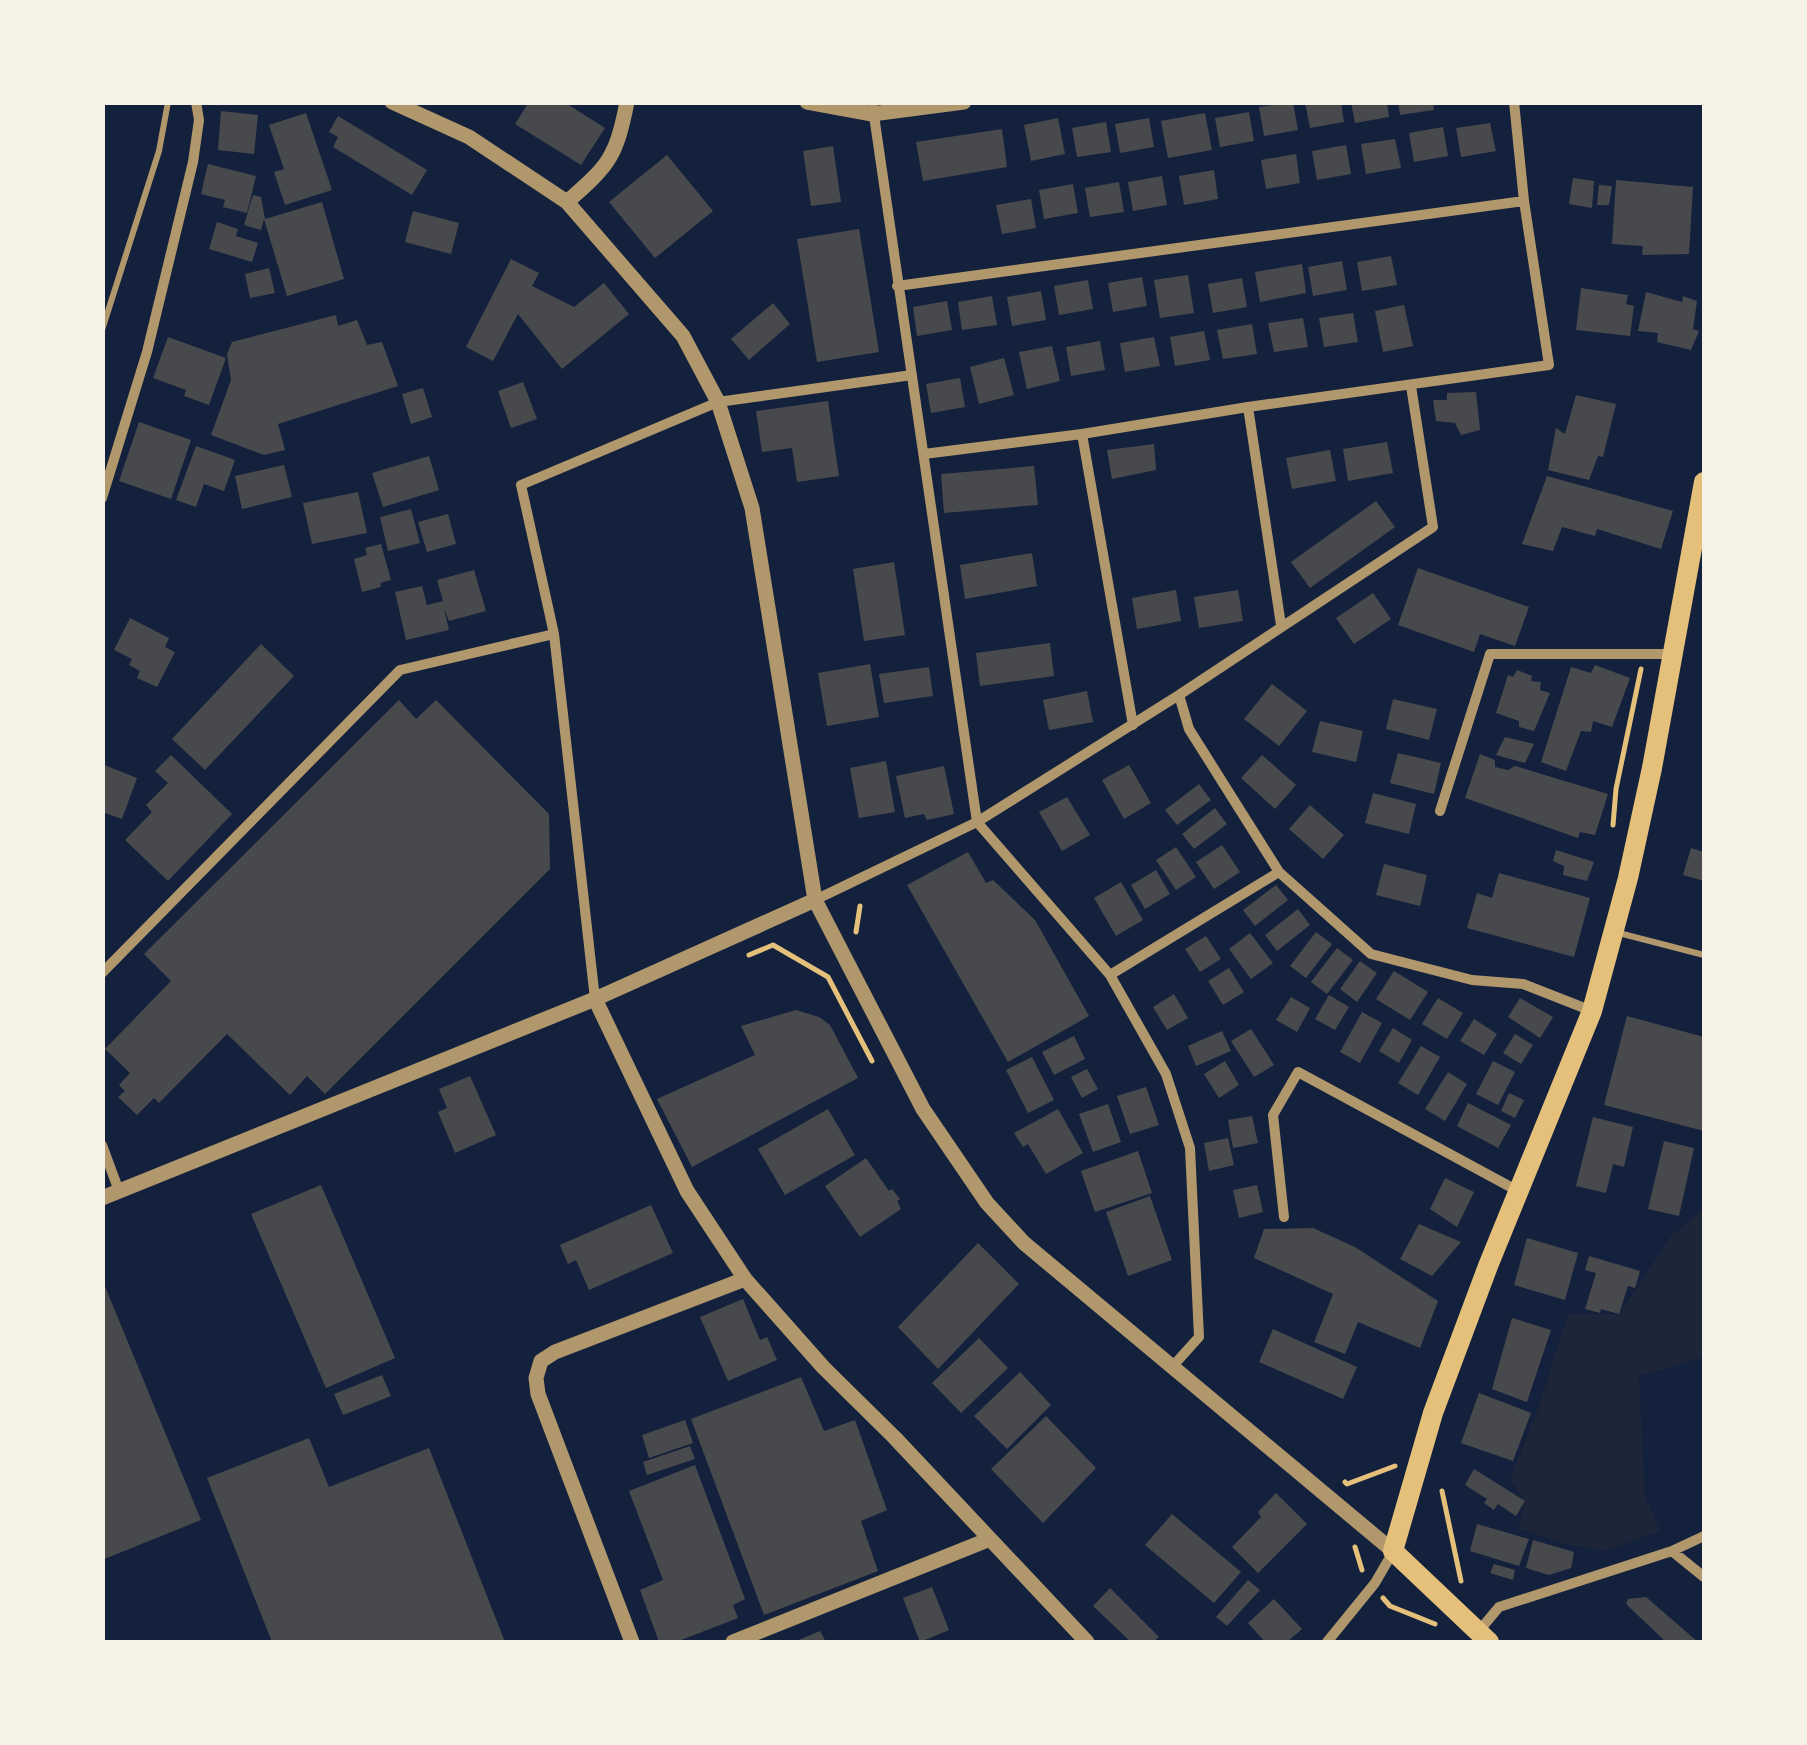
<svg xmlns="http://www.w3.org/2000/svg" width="1807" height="1745" viewBox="0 0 1807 1745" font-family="'Archivo Narrow',sans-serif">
<rect width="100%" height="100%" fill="#14213d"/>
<!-- green -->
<path fill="#1d2539" d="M1704,1209V1357L1639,1376L1645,1497L1660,1531L1606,1551L1566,1544L1518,1528L1525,1501L1510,1480L1539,1406L1568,1314H1619L1672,1235Z"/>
<!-- building -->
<path fill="#48494c" d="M529,102H564L605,128L581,165L515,124Z
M1293,102L1298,130L1264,136L1259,107Z
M1305,102H1341L1344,122L1310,128Z
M1351,102H1387L1389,117L1355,123Z
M1398,102H1433L1434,110L1400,115Z
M221,111L258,115L254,154L218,150Z
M1249,112L1254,141L1220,147L1215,118Z
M306,113L332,190L285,205L274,172L284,169L269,125Z
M1205,113L1212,150L1168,158L1161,121Z
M338,116L427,170L412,195L333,147L338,137L329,132Z
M1058,118L1065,154L1031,161L1024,125Z
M1149,118L1154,147L1120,153L1115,124Z
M1106,122L1111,152L1077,157L1072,128Z
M1490,123L1496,151L1461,157L1456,128Z
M1443,127L1448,156L1414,162L1409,133Z
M1002,129L1007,167L923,181L916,142Z
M1395,139L1401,168L1366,174L1361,144Z
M1346,145L1351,174L1317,180L1312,151Z
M833,146L841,202L811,206L803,151Z
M1296,154L1300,183L1266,189L1261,160Z
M667,155L713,211L655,258L609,202Z
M208,164L256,176L247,213L223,207L225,200L201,194Z
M1214,170L1218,199L1184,205L1179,176Z
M1162,176L1167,205L1133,211L1128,182Z
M1573,178L1594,181L1592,208L1569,204Z
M1616,180L1693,187L1689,254L1642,255L1643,246L1612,244Z
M1119,182L1124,212L1090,217L1085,188Z
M1073,184L1078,213L1044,219L1039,190Z
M1599,185L1612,186L1609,205H1597Z
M253,195L261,197L265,219L322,202L344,279L287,296L264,219L261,230L244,225Z
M1031,199L1036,228L1002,234L996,205Z
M413,211L459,223L451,254L405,242Z
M217,222L238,229L236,236L258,243L252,262L209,249Z
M859,229L879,352L817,362L797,239Z
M1391,256L1397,285L1362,291L1357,262Z
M511,259L539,273L532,286L574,307L604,283L629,314L562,369L518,314L493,361L466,347Z
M1342,261L1347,290L1313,296L1308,267Z
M1302,264L1306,293L1260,302L1255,272Z
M269,268L275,293L250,298L245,274Z
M1188,275L1194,313L1160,318L1154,280Z
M1142,277L1147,306L1113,312L1108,283Z
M1242,278L1247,307L1213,313L1208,284Z
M1088,280L1093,309L1059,315L1054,286Z
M1581,288L1628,295L1626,304L1634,306L1630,336L1576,330Z
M1041,291L1046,320L1012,326L1007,297Z
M1646,292L1682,302L1683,296L1697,301L1693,329L1699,331L1691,350L1657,342L1658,333L1638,331Z
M992,296L997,325L962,330L958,302Z
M947,301L952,330L917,336L913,307Z
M773,303L790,324L749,360L731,339Z
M1404,305L1413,346L1383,352L1375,311Z
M1353,313L1358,342L1324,347L1319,318Z
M336,315L338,326L357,320L367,345L382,342L398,386L278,424L285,450L264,455L211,435L231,380L227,354L232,342Z
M1303,318L1308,347L1274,352L1268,323Z
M1252,324L1257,354L1223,359L1217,330Z
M1204,331L1210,360L1175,366L1170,337Z
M168,337L226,358L209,405L184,396L186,390L153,378Z
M1154,337L1160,366L1125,372L1120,343Z
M1100,341L1105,370L1071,376L1066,347Z
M1052,346L1060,381L1027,389L1019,352Z
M1004,358L1014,395L979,404L970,367Z
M960,378L965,407L931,413L926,384Z
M523,382L537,419L511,428L498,391Z
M423,388L432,417L411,424L402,394Z
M1476,392L1480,430L1461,435L1455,423L1436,421L1433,400H1447V393Z
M1576,395L1616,404L1603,457L1598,456L1589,480L1548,470L1556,428L1565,434Z
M828,401L839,476L797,482L792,448L762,452L756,411Z
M139,422L191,440L171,499L119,481Z
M1387,442L1393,473L1348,481L1343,449Z
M1154,444L1156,470L1112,479L1107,450Z
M196,446L235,460L224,491L204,484L196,507L176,500Z
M1330,450L1336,481L1292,489L1286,458Z
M429,456L439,490L383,507L372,473Z
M284,465L292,497L242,509L235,476Z
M1034,466L1038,505L944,513L941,474Z
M1547,476L1673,511L1661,549L1597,529L1595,536L1562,527L1553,551L1522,544Z
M358,492L367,533L312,544L303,503Z
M1376,501L1395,527L1310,588L1291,562Z
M411,509L420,543L388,551L380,517Z
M448,514L456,544L427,552L418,522Z
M381,544L391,580L380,583L381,587L362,592L354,559L367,555L365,548Z
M1032,553L1037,586L965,599L960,565Z
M894,562L905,635L864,641L853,569Z
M1418,568L1529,607L1515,646L1480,634L1474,652L1398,625Z
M474,570L486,611L449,621L444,608L449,630L406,640L395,592L422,586L427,605L443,601L437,580Z
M1176,590L1181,621L1137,629L1132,598Z
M1238,590L1243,621L1199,628L1194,597Z
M1373,593L1391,619L1354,644L1336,618Z
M130,618L169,638L165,647L175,652L157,687L137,678L140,671L129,665L132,659L114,650Z
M1050,643L1054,676L980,686L976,653Z
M261,644L294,676L205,770L172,739Z
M870,664L879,717L827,726L818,673Z
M1595,665L1630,678L1612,727L1593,721L1591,732L1581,731L1566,771L1541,762L1571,667L1591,673Z
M929,667L933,696L884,703L879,674Z
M1517,670L1532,676L1531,681L1541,682L1540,690L1550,693L1534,731L1519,727V721L1496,713L1508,675L1513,677Z
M1272,684L1307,711L1279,746L1244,719Z
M1087,691L1093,722L1049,730L1043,700Z
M1393,699L1437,709L1429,740L1386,729Z
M399,700L416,719L436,700L549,814L550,869L325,1094L307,1076L290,1095L227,1034L159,1103L154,1098L137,1115L118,1097L125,1091L119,1085L130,1073L105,1049L171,981L144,954Z
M1320,721L1363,731L1356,762L1312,752Z
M1505,737L1534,744L1525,763L1496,755Z
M1398,753L1441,763L1434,794L1390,783Z
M1480,754L1495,760V767L1508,770L1515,766L1608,794L1595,835L1580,832L1578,838L1465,798Z
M171,755L232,814L168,881L125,840L152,812L146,805L168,783L155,771Z
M1262,755L1296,785L1275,809L1241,778Z
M886,761L895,812L859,818L850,768Z
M102,764L137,778L122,819L102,812Z
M1129,765L1151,803L1124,819L1102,780Z
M944,766L954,814L927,820L924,814L905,818L896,776Z
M1199,784L1211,800L1177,825L1165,810Z
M1373,793L1416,804L1409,834L1365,823Z
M1067,797L1090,835L1062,851L1039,812Z
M1310,805L1344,835L1323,859L1289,829Z
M1215,808L1227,824L1194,849L1182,834Z
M1222,845L1240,872L1214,889L1196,862Z
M1176,847L1196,877L1176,890L1156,860Z
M1691,848L1704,852V881L1683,875Z
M1556,850L1594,862L1587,881L1563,875L1564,866L1553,861Z
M968,852L986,883L993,880L1035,920L1089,1016L1008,1062L907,885Z
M1384,864L1427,875L1420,906L1376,895Z
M1156,870L1170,894L1145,909L1131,885Z
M1499,873L1590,898L1574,957L1467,928L1477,893L1492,898Z
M1121,882L1143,920L1116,936L1094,898Z
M1276,885L1288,900L1255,926L1243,910Z
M1298,909L1310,925L1277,951L1265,935Z
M1316,932L1332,944L1306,978L1290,966Z
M1250,933L1273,963L1251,979L1229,949Z
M1206,936L1221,959L1200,972L1185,949Z
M1337,948L1353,960L1327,994L1311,982Z
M1360,961L1377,973L1357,1002L1340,989Z
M1229,968L1244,992L1223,1005L1208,981Z
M1394,971L1428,992L1410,1020L1376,999Z
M1174,994L1188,1018L1167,1030L1153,1007Z
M1329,995L1349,1007L1335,1030L1315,1019Z
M1291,997L1310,1008L1297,1032L1276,1020Z
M1438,998L1463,1013L1447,1039L1422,1024Z
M1520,998L1553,1017L1540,1038L1508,1017Z
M796,1010L819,1017L830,1025L858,1078L692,1167L657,1099L755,1055L741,1026Z
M1362,1012L1382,1023L1360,1063L1340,1052Z
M1627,1016L1704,1037V1131L1604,1105Z
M1474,1019L1497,1034L1484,1055L1460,1041Z
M1393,1028L1412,1040L1399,1063L1379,1051Z
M1251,1029L1274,1065L1254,1077L1231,1041Z
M1222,1031L1231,1051L1196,1066L1188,1046Z
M1515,1034L1533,1045L1521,1064L1503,1053Z
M1074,1036L1085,1059L1054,1075L1042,1052Z
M1421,1046L1440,1057L1418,1095L1398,1083Z
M1032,1057L1054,1100L1028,1113L1006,1070Z
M1225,1061L1239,1085L1219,1098L1204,1074Z
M1493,1061L1515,1072L1498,1105L1476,1094Z
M1087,1069L1098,1089L1082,1098L1071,1077Z
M1448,1072L1467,1084L1445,1121L1425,1109Z
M470,1076L496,1135L455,1153L438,1112L447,1108L439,1089Z
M1146,1087L1159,1125L1130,1134L1117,1096Z
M1509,1093L1524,1100L1515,1118L1501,1111Z
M1468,1103L1511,1125L1498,1148L1457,1126Z
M1108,1104L1121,1142L1093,1152L1079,1114Z
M828,1109L855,1155L785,1195L758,1149Z
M1058,1109L1083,1153L1046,1174L1028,1144L1023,1147L1014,1133Z
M1252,1116L1258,1143L1233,1148L1228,1120Z
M1593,1117L1633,1127L1624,1167L1613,1164L1606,1193L1576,1186Z
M1228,1138L1234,1165L1209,1171L1204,1143Z
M1664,1141L1694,1148L1679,1216L1648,1209Z
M1138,1151L1152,1193L1095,1212L1081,1171Z
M866,1158L889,1191L892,1189L900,1199L897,1201L901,1209L860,1237L825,1186Z
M1445,1178L1474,1192L1457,1227L1430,1209Z
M321,1185L395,1358L326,1388L251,1214Z
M1257,1185L1263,1212L1239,1218L1233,1190Z
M1150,1196L1172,1260L1128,1276L1106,1212Z
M651,1205L673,1253L589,1290L576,1260L568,1264L560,1245Z
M1419,1224L1461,1242L1432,1276L1400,1259Z
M1313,1228L1355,1247L1438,1301L1420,1348L1358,1322L1345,1354L1314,1342L1333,1294L1254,1258L1264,1229Z
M1527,1238L1578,1253L1565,1300L1514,1285Z
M978,1243L1019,1284L938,1369L898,1327Z
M1589,1256L1640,1271L1635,1288L1628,1286L1619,1314L1601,1309L1600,1313L1585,1309L1596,1273L1585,1270Z
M102,1279L201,1520L102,1560Z
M743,1299L760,1340L767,1337L777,1360L728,1381L700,1317Z
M1512,1318L1551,1330L1527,1402L1492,1389Z
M1273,1329L1357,1367L1343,1399L1259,1362Z
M979,1338L1008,1368L961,1413L932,1383Z
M1020,1372L1051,1405L1007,1449L974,1416Z
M382,1375L391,1396L343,1415L334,1394Z
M801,1377L824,1431L855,1420L887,1510L861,1521L878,1571L764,1615L691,1419Z
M1479,1393L1531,1413L1513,1461L1461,1443Z
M1046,1416L1096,1468L1043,1523L991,1469Z
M685,1420L693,1443L649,1458L642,1435Z
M309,1438L329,1487L429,1448L505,1642H272L207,1478Z
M690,1446L695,1459L647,1475L643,1462Z
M695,1465L745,1599L733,1605L738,1618L676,1642H659L640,1590L663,1580L629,1491Z
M1474,1469L1525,1501L1516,1516L1498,1504L1494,1510L1484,1503L1487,1499L1465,1485Z
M1276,1493L1307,1524L1258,1573L1232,1547L1261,1517L1258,1512Z
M1172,1514L1241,1572L1214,1603L1145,1545Z
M1477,1524L1529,1539L1519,1566L1470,1551Z
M1533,1540L1574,1552L1571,1568L1549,1575L1526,1568Z
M1494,1564L1515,1570L1513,1580L1490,1573Z
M1248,1580L1260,1590L1227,1626L1216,1617Z
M932,1587L949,1630L920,1642L903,1598Z
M1110,1588L1159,1637L1153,1642H1131L1093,1606Z
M1646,1597L1698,1642H1666L1626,1604L1628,1599Z
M1274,1599L1302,1629L1287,1642H1265L1248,1623Z
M820,1631L826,1642H794Z"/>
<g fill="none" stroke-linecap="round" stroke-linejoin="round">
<!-- path -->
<path stroke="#e5c07b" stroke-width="5" d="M1613,825L1616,789L1641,669
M856,932L860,906
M749,955L773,945L828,977L872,1061
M1345,1482L1347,1484L1395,1466
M1442,1491L1461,1581
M1355,1547L1362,1570
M1383,1598L1390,1606L1435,1624"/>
<!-- service -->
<path stroke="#b1986c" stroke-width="6" d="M102,330L159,151L168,102
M1615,932L1704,955"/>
<!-- minor -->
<path stroke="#b1986c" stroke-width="10" d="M872,102L977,822L1110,975L1166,1074L1190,1148L1199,1337L1172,1367
M897,286L1524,201
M1248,407L1281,625
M1082,434L1133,725
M924,454L1082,434L1248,407L1549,365L1524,201L1514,102
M102,498L147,352L193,162L199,120L196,102
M1179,695L1189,729L1279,872L1371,954L1472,980L1523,984L1592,1011
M1440,811L1490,654H1672
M815,900L977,822L1179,695L1433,527L1411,386
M102,973L400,670L554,634
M1110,975L1279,872
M595,999L554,634L521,485L718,402L912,375
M102,1145L119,1191
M1284,1217L1273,1115L1298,1072L1518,1191
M1672,1551L1704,1577
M1479,1631L1499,1607L1672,1551L1704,1536
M1327,1642L1375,1583L1393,1552"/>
<!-- tertiary -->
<path stroke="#b1986c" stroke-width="15" d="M392,102L469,137L567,202L683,336L718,402L752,508L815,900L923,1109L987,1203L1024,1243L1393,1551
M807,102L872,114L964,102
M567,202C609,165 616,158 627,102
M595,999L687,1191L745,1279L823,1367L895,1438L1087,1642
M102,1198L595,999L815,900
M632,1642L538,1394L536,1378L541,1361L555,1352L745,1279
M733,1642L990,1539"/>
<!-- trunk -->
<path stroke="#e5c07b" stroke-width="20" d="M1489,1642L1393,1551L1433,1413L1488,1266L1592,1011L1628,878L1652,768L1704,482"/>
</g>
<!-- border -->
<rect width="1807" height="1745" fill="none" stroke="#f6f1e7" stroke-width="210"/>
</svg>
